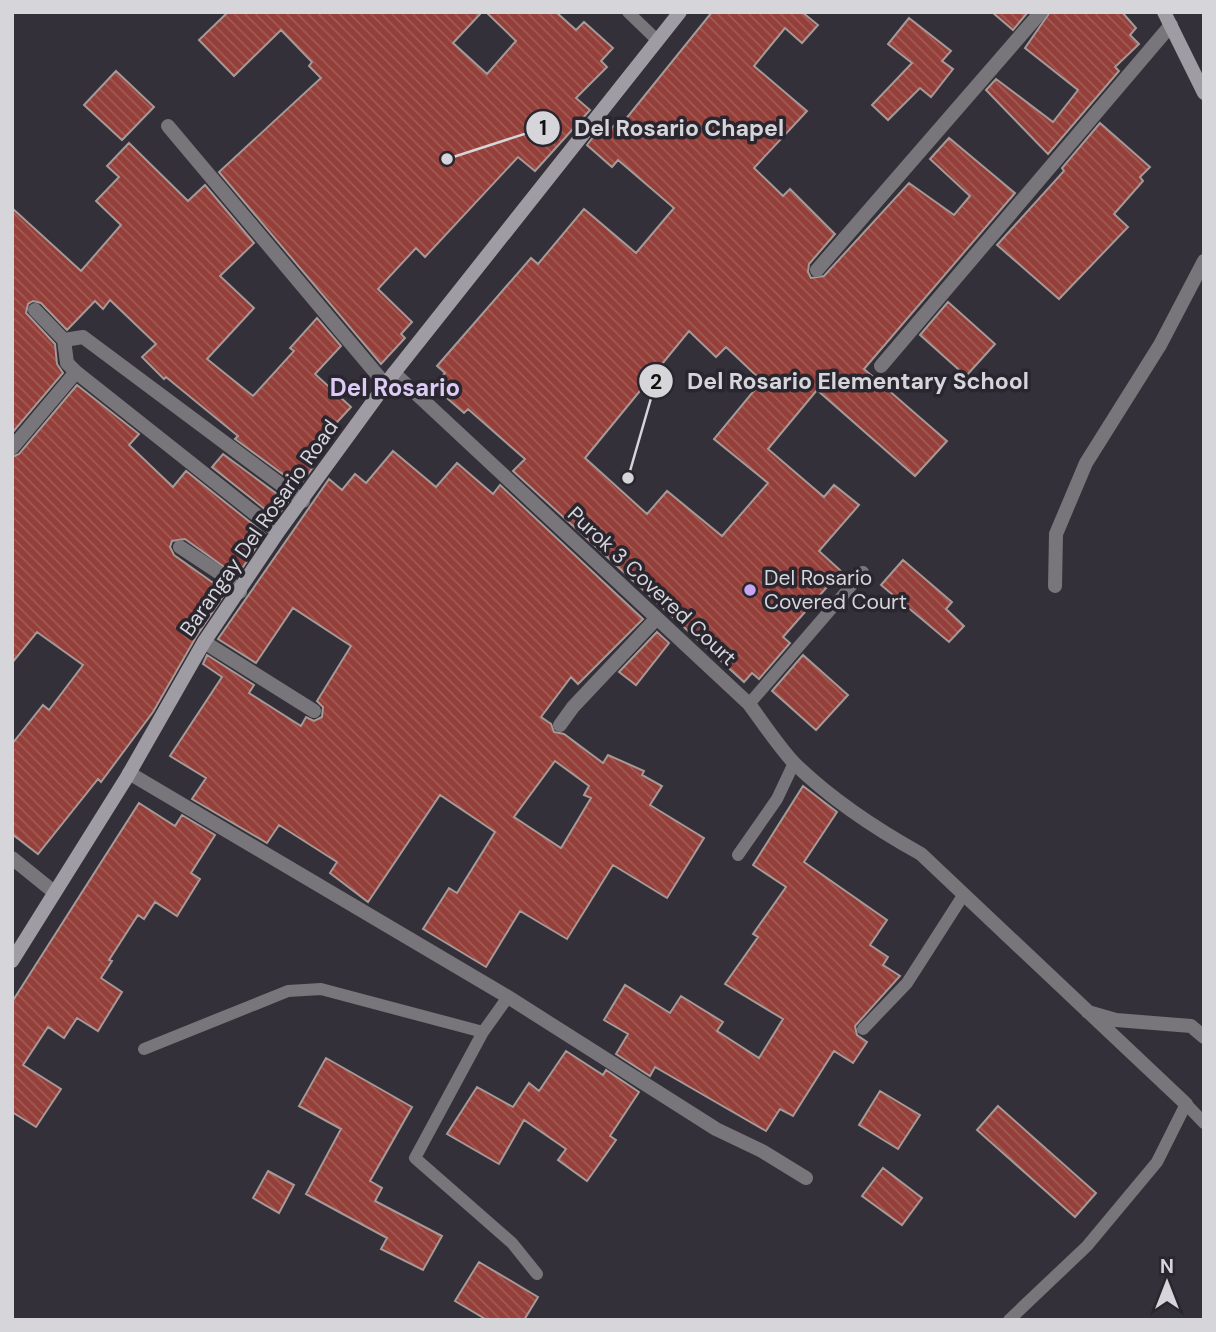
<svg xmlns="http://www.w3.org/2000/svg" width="1216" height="1332" viewBox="0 0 1216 1332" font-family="'DM Sans',sans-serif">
<defs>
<pattern id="building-back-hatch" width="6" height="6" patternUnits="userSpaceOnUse" patternTransform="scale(1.75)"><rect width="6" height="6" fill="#943f39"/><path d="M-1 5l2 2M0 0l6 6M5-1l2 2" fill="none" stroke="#a25a55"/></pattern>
</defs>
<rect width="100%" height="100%" fill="#333039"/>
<!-- building -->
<path fill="url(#building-back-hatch)" stroke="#a69997" stroke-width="2" fill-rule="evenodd" d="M228,12H482L453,43L487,74L516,41L486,12H556L576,30L584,22L613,48L601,61L607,67L576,98L590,110L535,171L518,157L425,257L416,248L378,289L412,322L401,334L405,338L381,364L219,172L321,78L309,66L312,62L281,30L234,76L199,40Z
M712,12H802L818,25L802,43L785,28L754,66L807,111L754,168L783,196L790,189L835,234L809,264L808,272L811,278L824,276L909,183L954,215L970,196L930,159L949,138L1015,193L864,369L947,441L915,476L817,390L768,449L824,497L834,485L859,505L819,551L841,571L783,637L790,643L759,679L752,673L744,682L513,471L525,459L468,409L464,413L433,386L445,373L437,366L531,258L538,264L584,209L636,253L674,208L618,160L612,167L587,145L604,123L611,129L617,122L621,125ZM689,331L716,357L726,347L762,381L714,439L768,483L722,536L667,491L647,514L585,458Z
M992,12H1028L1013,30Z
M1050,12H1122L1136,28L1130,35L1139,44L1115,67L1119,71L1048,154L986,90L996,79L1053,122L1078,90L1025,48Z
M909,18L951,51L942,61L953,69L931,97L920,88L888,120L872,105L912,63L888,44Z
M116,71L154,107L122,140L84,105Z
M1100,123L1150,167L1140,177L1143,181L1114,214L1128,227L1059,299L997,245L1064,171L1062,168Z
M129,143L188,201L205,185L254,243L220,276L254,308L207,359L253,396L294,351L290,348L317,318L341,346L315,374L351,407L304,458L314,466L299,486L235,439L238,436L166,377L164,379L142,357L156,344L110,300L103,309L95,301L67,330L41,303L33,301L28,304L26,313L55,344L57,364L63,373L12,433V208L81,271L121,225L96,201L119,177L107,166Z
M948,302L995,344L966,376L920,335Z
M77,385L139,434L129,445L173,487L186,471L265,534L237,576L185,539L172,541L170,547L174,555L226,592L196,637L153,712L101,782L98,779L38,854L12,834V744L43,705L49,710L83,665L37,632L12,663V457L19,454Z
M393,451L436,487L457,463L493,494L500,485L643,619L578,684L571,677L541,717L551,724L554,732L564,734L603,763L608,755L644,771L642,775L662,786L650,805L704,838L667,898L613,865L567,939L520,911L486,967L423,929L449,888L457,893L495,832L440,795L368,902L330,873L337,862L279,825L267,843L192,799L206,778L170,756L222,677L203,664L207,655L254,685L249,693L301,726L306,717L314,721L322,717L323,707L317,701L351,646L293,608L256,663L218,639L329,479L342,490L355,474L366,483ZM555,761L589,786L584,795L591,798L561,848L514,817Z
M223,454L288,502L276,518L212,467Z
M903,560L952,602L946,609L964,626L949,642L881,585Z
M657,632L669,643L636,685L619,672Z
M803,655L848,695L816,730L772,691Z
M803,786L837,812L804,862L887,920L870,945L888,957L883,965L900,976L855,1026L857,1035L867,1042L853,1063L834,1051L793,1116L780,1109L766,1131L655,1067L650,1076L616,1054L628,1034L604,1020L625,985L670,1013L681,996L723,1022L717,1031L759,1058L783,1019L725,984L758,937L753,934L786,887L753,865Z
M139,803L175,826L182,815L215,835L191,873L200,879L177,916L155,902L144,919L138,915L109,960L112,961L101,978L122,992L98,1031L77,1018L64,1038L48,1027L23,1065L61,1089L36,1127L12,1112V1002Z
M566,1051L603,1075L606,1070L639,1092L610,1136L616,1140L587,1181L558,1160L566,1149L524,1120L499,1164L447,1134L477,1087L513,1107L529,1083L539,1091Z
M326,1058L412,1107L370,1181L382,1188L375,1201L442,1236L423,1270L381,1249L387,1238L306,1194L341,1129L299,1106Z
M880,1091L920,1115L898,1149L859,1125Z
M998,1106L1096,1193L1075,1217L977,1130Z
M883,1168L922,1198L902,1225L862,1196Z
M268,1171L294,1185L279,1213L253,1198Z
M479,1262L538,1297L524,1320H487L455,1301Z"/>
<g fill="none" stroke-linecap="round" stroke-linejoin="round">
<!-- lane -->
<path stroke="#78767a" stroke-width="12" d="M628,12L658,41
M749,704L863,572
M738,855L777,799L794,763
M508,997L483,1032L415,1158L512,1243L537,1274
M863,1029L907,983L964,894
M144,1049L288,991L321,989L483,1032
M1009,1320L1087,1246L1157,1162L1186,1104L1204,1123"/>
<!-- street -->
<path stroke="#78767a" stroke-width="14" d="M168,126L385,384
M817,270L1041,12
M35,310L64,340
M881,366L1171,25
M76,372L67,363L64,340L83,337L303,501
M394,373L749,704C764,724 778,746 795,764C832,800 876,829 921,854L1186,1104
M12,448L76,372L278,532
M180,547L221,574L240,592
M1055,586L1056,534L1086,463L1160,345L1204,261
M204,642L314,711
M560,725L573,707L655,620
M129,773L508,997L716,1129L762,1151L806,1178
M12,858L54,892
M1088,1012L1116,1020L1191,1026L1204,1037"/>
<!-- secondary -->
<path stroke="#a09ca3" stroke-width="14" d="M1164,12L1204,93
M12,961L127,777L204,642L278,532L394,373L680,12"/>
</g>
<!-- markers -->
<circle fill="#c6a6f0" stroke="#29262f" stroke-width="2.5" cx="750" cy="590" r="7"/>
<g text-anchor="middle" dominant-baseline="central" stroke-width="7" stroke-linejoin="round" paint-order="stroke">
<!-- street labels -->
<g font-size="21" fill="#d6d5da" stroke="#29262f">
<text transform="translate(259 528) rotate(-55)">Barangay Del Rosario Road</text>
<text transform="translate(652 586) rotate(43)">Purok 3 Covered Court</text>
</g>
<!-- poi labels -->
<g font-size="21" fill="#d6d5da" stroke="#29262f" text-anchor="start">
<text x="764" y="578">Del Rosario<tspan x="764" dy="24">Covered Court</tspan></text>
</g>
<!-- quarter labels -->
<g font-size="24" font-weight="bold" fill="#dccbf5" stroke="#29262f">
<text x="395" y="387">Del Rosario</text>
</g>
</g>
<!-- callouts -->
<path fill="none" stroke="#d6d5da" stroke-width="2.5" d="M447 159L543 128M628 478L656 381"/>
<g fill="#d6d5da" stroke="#29262f" stroke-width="2.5">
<circle cx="447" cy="159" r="7"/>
<circle cx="628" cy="478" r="7"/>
<circle cx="543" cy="128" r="18"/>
<circle cx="656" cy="381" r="18"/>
</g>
<g font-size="21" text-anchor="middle" font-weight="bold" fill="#111">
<text x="543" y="135">1</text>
<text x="656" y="389">2</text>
</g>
<g font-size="23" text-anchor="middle" font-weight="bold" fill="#d6d5da" stroke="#29262f" stroke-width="7" stroke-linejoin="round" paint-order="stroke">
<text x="679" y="136">Del Rosario Chapel</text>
<text x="858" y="389">Del Rosario Elementary School</text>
</g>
<!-- border -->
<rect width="1216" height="1332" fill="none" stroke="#d6d5da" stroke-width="28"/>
<!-- north arrow -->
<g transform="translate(1167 1283)" stroke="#29262f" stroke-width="5" paint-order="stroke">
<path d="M0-5L12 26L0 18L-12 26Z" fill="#d6d5da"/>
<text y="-10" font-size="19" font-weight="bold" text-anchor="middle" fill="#d6d5da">N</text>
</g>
</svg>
